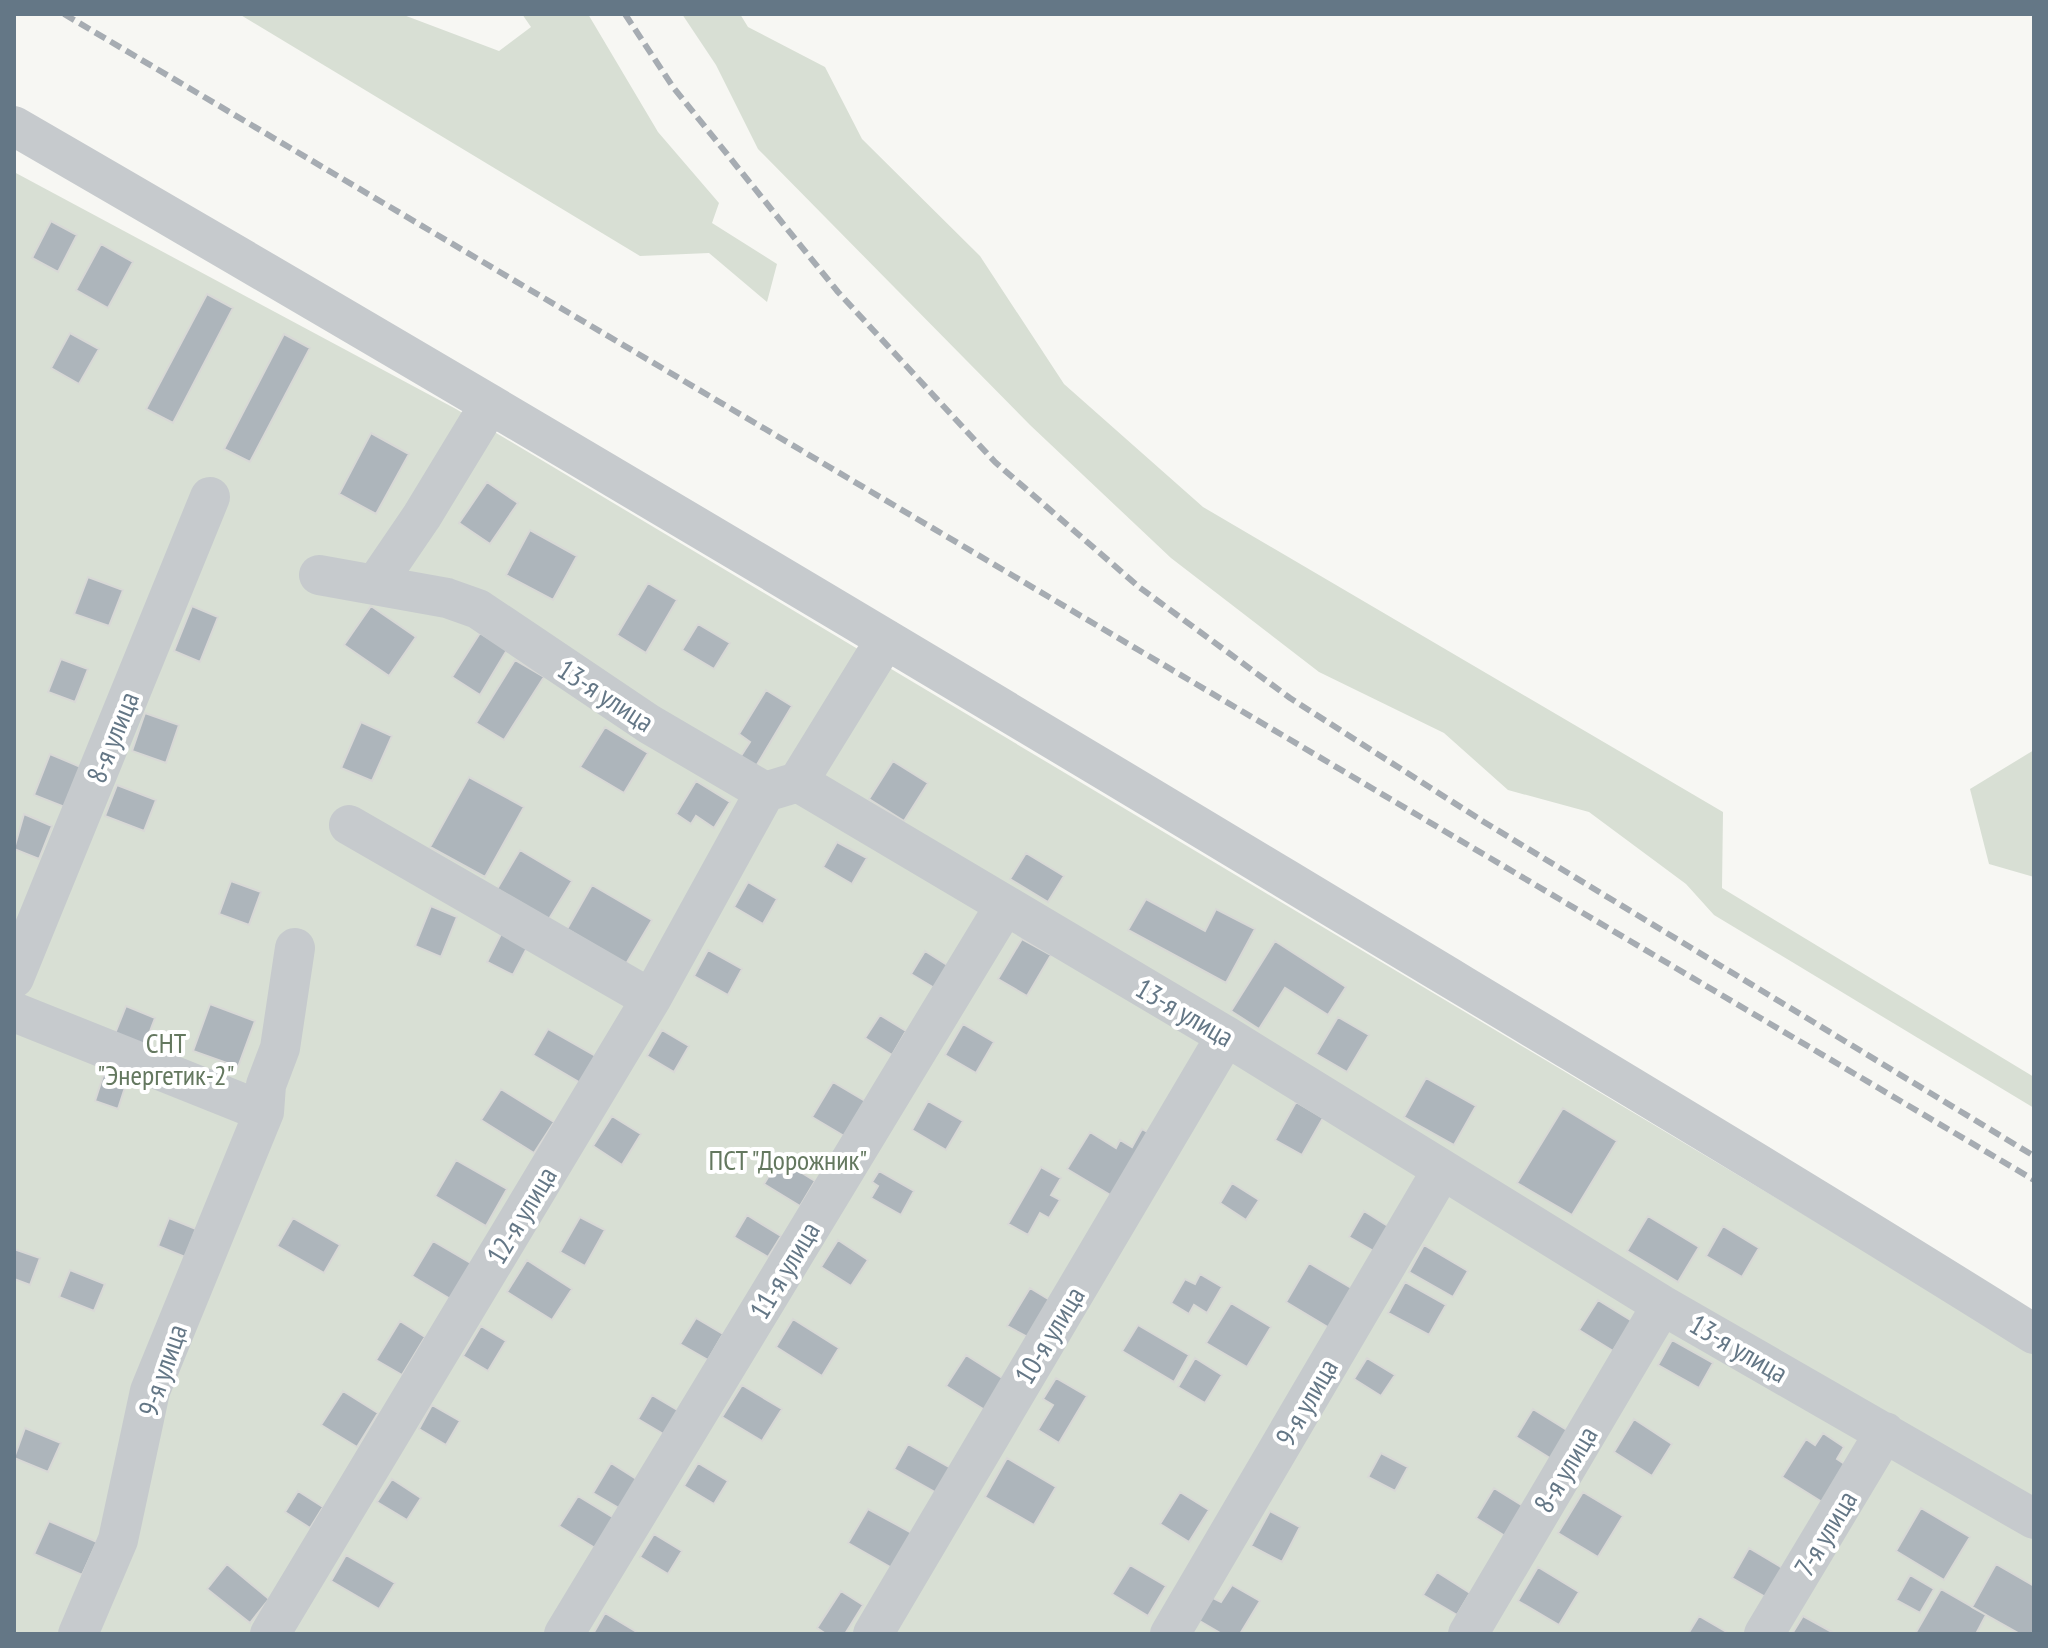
<svg xmlns="http://www.w3.org/2000/svg" width="2048" height="1648" viewBox="0 0 2048 1648" font-family="'PT Sans Narrow',sans-serif">
<rect width="100%" height="100%" fill="#f7f7f3"/>
<!-- green -->
<path fill="#d8dfd4" d="M239,14H401L499,51L531,27L522,14H588L658,132L719,203L712,223L777,264L767,302L709,253L640,256Z
M682,14H740L748,27L825,67L862,139L980,256L1064,384L1203,507L1723,812L1722,888L2034,1077V1108L1714,915L1686,884L1589,812L1508,790L1444,733L1319,672L1171,558L1030,425L758,149L716,65Z
M14,172L456,409L2034,1352V1634H14Z
M2034,750V877L1989,864L1970,789Z"/>
<!-- building -->
<path fill="#adb5bb" stroke="#d8d8d6" stroke-width="2" d="M51,221L77,235L58,272L32,258Z
M101,244L133,262L108,308L76,290Z
M207,294L233,308L173,423L146,409Z
M70,333L99,349L79,384L51,368Z
M284,334L310,348L250,462L224,449Z
M371,433L409,454L376,514L339,494Z
M487,482L518,503L490,544L459,523Z
M530,530L577,556L553,600L506,575Z
M88,577L123,590L109,626L74,614Z
M648,583L677,600L646,653L617,635Z
M192,606L218,617L200,662L174,651Z
M371,606L416,637L389,676L344,645Z
M698,624L730,643L714,669L682,650Z
M480,633L507,650L480,695L452,677Z
M61,659L88,669L75,702L48,692Z
M515,660L544,677L504,740L476,723Z
M766,690L792,706L755,768L739,759L750,742L739,734Z
M145,713L179,725L166,763L132,751Z
M361,722L392,736L372,781L341,768Z
M605,727L648,753L624,793L580,767Z
M50,754L83,768L67,808L34,795Z
M893,761L928,783L904,821L869,799Z
M469,777L524,807L485,877L430,847Z
M696,781L730,802L714,828L696,816L691,824L676,814Z
M117,785L156,800L144,831L105,816Z
M24,814L52,826L39,859L14,849Z
M837,842L867,858L852,884L823,867Z
M520,850L572,881L549,919L497,889Z
M1026,853L1064,876L1048,902L1010,879Z
M231,881L261,892L249,925L219,914Z
M748,882L777,899L763,924L734,907Z
M592,885L652,920L626,964L567,929Z
M1146,899L1205,931L1216,909L1255,929L1226,983L1128,930Z
M431,906L457,917L441,957L415,946Z
M502,932L528,946L513,975L487,962Z
M1022,939L1051,955L1027,996L998,979Z
M1275,941L1346,987L1328,1015L1285,988L1259,1029L1231,1011Z
M708,950L742,969L728,995L694,976Z
M925,951L955,970L941,992L911,974Z
M210,1004L255,1021L238,1067L193,1051Z
M126,1006L155,1018L144,1047L114,1036Z
M880,1015L906,1031L892,1055L865,1038Z
M1338,1017L1369,1035L1347,1072L1316,1054Z
M963,1024L994,1042L976,1073L945,1055Z
M548,1029L599,1058L584,1085L533,1055Z
M662,1030L689,1046L674,1072L647,1056Z
M106,1067L129,1075L118,1109L95,1101Z
M1426,1078L1476,1106L1454,1145L1404,1117Z
M833,1082L865,1101L844,1136L812,1117Z
M501,1089L554,1122L534,1153L481,1120Z
M928,1101L963,1121L946,1150L912,1130Z
M1296,1102L1323,1118L1302,1155L1275,1140Z
M1563,1108L1617,1141L1572,1215L1517,1183Z
M612,1116L641,1134L622,1165L593,1146Z
M1142,1129L1154,1136L1117,1199L1067,1169L1090,1132L1116,1148L1120,1140L1132,1147Z
M779,1159L815,1181L800,1206L764,1184Z
M456,1160L507,1189L486,1226L435,1196Z
M1041,1167L1061,1178L1051,1195L1060,1200L1049,1218L1040,1213L1028,1235L1008,1224Z
M879,1171L914,1191L901,1215L871,1198L878,1186L872,1182Z
M1232,1183L1259,1200L1246,1220L1220,1203Z
M1364,1211L1391,1228L1377,1253L1349,1237Z
M747,1215L781,1236L768,1257L734,1237Z
M1648,1216L1699,1247L1678,1282L1627,1251Z
M580,1217L605,1230L585,1266L560,1252Z
M169,1218L196,1229L185,1257L158,1246Z
M293,1218L340,1245L324,1273L277,1246Z
M1723,1226L1759,1248L1742,1277L1706,1256Z
M838,1240L868,1260L851,1286L821,1267Z
M433,1241L474,1265L452,1300L412,1276Z
M1424,1245L1468,1271L1453,1297L1409,1272Z
M14,1249L40,1258L30,1285L14,1279Z
M527,1260L572,1289L552,1320L507,1292Z
M1309,1263L1353,1289L1331,1329L1286,1302Z
M70,1270L105,1284L94,1311L59,1297Z
M1200,1274L1222,1287L1207,1313L1194,1305L1189,1314L1171,1303L1185,1279L1195,1284Z
M1405,1282L1446,1305L1429,1335L1388,1313Z
M1030,1288L1053,1302L1031,1339L1007,1326Z
M1598,1300L1632,1321L1613,1351L1579,1330Z
M1231,1303L1271,1327L1247,1367L1206,1343Z
M696,1318L723,1334L708,1360L680,1344Z
M793,1319L839,1348L822,1376L776,1347Z
M400,1321L425,1337L402,1375L376,1360Z
M1138,1325L1189,1355L1174,1382L1122,1351Z
M481,1326L506,1341L488,1371L463,1356Z
M1672,1340L1713,1363L1699,1388L1658,1365Z
M966,1355L1007,1381L988,1412L946,1386Z
M1195,1358L1222,1375L1205,1403L1178,1387Z
M1367,1358L1395,1375L1381,1396L1354,1379Z
M1056,1378L1087,1396L1059,1443L1038,1430L1053,1405L1043,1399Z
M742,1385L782,1409L762,1441L722,1417Z
M343,1391L378,1413L357,1447L321,1425Z
M652,1395L679,1411L665,1435L638,1419Z
M432,1405L460,1421L446,1445L419,1429Z
M1533,1409L1570,1432L1553,1460L1516,1437Z
M1634,1419L1672,1444L1652,1476L1614,1452Z
M25,1428L61,1443L48,1472L14,1458Z
M1823,1433L1844,1447L1837,1459L1846,1465L1822,1502L1782,1477L1806,1439L1815,1445Z
M908,1444L956,1471L942,1496L894,1469Z
M1381,1453L1408,1467L1395,1491L1368,1477Z
M1007,1458L1056,1487L1034,1525L985,1497Z
M611,1463L641,1482L624,1511L593,1493Z
M698,1463L728,1481L714,1504L684,1486Z
M392,1479L421,1498L407,1520L377,1502Z
M1494,1488L1523,1506L1505,1536L1476,1518Z
M298,1491L323,1507L310,1528L285,1512Z
M1180,1492L1209,1510L1189,1542L1160,1524Z
M1583,1492L1623,1516L1598,1557L1558,1533Z
M578,1496L614,1518L595,1548L559,1526Z
M1921,1508L1970,1537L1944,1580L1896,1551Z
M868,1509L912,1533L892,1568L848,1543Z
M1270,1511L1300,1527L1282,1562L1251,1546Z
M49,1521L97,1542L82,1575L34,1554Z
M654,1534L682,1551L668,1574L640,1557Z
M1749,1548L1786,1570L1769,1599L1732,1578Z
M346,1555L395,1583L379,1609L331,1581Z
M227,1564L269,1599L250,1623L207,1589Z
M1996,1564L2034,1586V1634H2020L1972,1607Z
M1130,1565L1166,1586L1148,1616L1112,1594Z
M1538,1567L1579,1592L1559,1625L1518,1601Z
M1437,1572L1470,1593L1457,1615L1423,1595Z
M1910,1575L1934,1589L1920,1613L1896,1600Z
M1232,1585L1260,1601L1240,1634H1222L1198,1620L1211,1597L1221,1602Z
M1941,1589L1986,1615L1976,1634H1915Z
M841,1591L863,1605L845,1634H826L817,1628Z
M605,1613L640,1634H593Z
M1699,1616L1730,1634H1688Z
M1803,1616L1832,1632L1831,1634H1792Z"/>
<g fill="none" stroke-linecap="round" stroke-linejoin="round">
<!-- minor -->
<path stroke="#c6cacd" stroke-width="40" d="M14,126C441,373 864,625 1286,879C1536,1030 1787,1179 2034,1334
M319,575L447,598L478,609L649,724L765,792L798,782L1226,1036L1662,1305L2034,1519
M375,585L422,516L490,404
M798,782L886,639
M349,825L651,999
M14,978L210,497
M14,1012L264,1112
M78,1634L118,1540L150,1391L264,1112L266,1085L280,1048L295,948
M270,1634L651,999L765,792
M564,1634L1004,907
M873,1634L1226,1036
M1170,1634L1442,1170
M1468,1634L1662,1305
M1764,1634L1885,1432"/>
<!-- rail -->
<path stroke="#a6acb2" stroke-width="6" stroke-dasharray="12 6" stroke-linecap="butt" d="M64,14L2034,1180
M625,14L673,87L838,292L995,462L1139,587L1290,698L1484,822L2034,1156"/>
</g>
<g text-anchor="middle" dominant-baseline="central" stroke-width="8" stroke-linejoin="round" paint-order="stroke">
<!-- street labels -->
<g font-size="28" fill="#647786" stroke="#fff">
<text transform="translate(606 695) rotate(33)">13-я улица</text>
<text transform="translate(112 737) rotate(-68)">8-я улица</text>
<text transform="translate(1185 1012) rotate(30)">13-я улица</text>
<text transform="translate(521 1215) rotate(-59)">12-я улица</text>
<text transform="translate(784 1270) rotate(-59)">11-я улица</text>
<text transform="translate(1049 1335) rotate(-59)">10-я улица</text>
<text transform="translate(1739 1348) rotate(30)">13-я улица</text>
<text transform="translate(162 1370) rotate(-71)">9-я улица</text>
<text transform="translate(1306 1402) rotate(-60)">9-я улица</text>
<text transform="translate(1565 1469) rotate(-59)">8-я улица</text>
<text transform="translate(1825 1533) rotate(-59)">7-я улица</text>
</g>
<!-- park labels -->
<g font-size="28" fill="#64785f" stroke="#fff">
<text x="166" y="1042">СHТ<tspan x="166" dy="32">"Энергетик-2"</tspan></text>
<text x="788" y="1159">ПСТ "Дорожник"</text>
</g>
</g>
<!-- border -->
<rect width="2048" height="1648" fill="none" stroke="#647786" stroke-width="32"/>
</svg>
